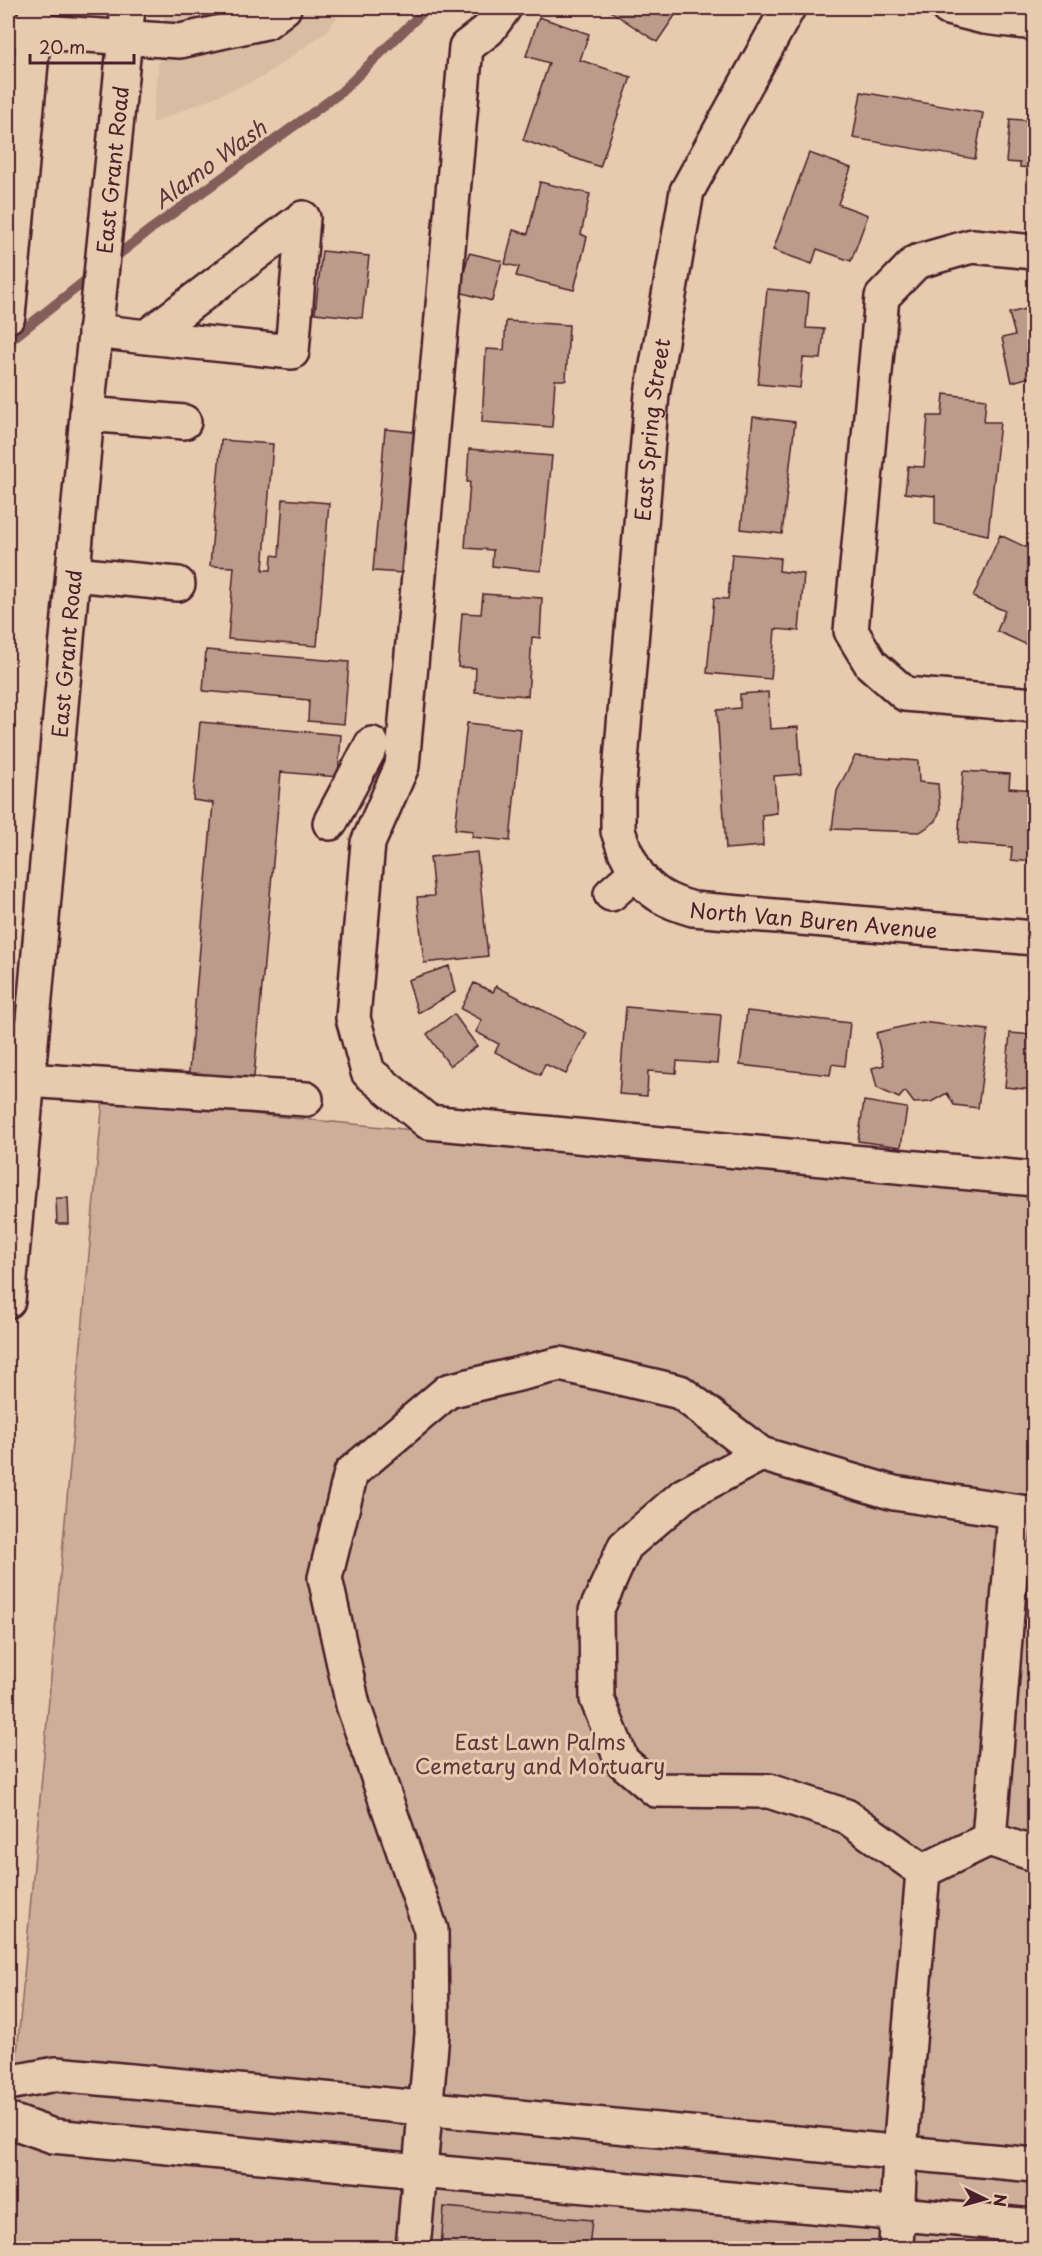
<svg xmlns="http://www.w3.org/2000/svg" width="1042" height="2256" viewBox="0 0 1042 2256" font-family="'Playpen Sans',sans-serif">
<rect width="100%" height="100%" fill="#e6cbae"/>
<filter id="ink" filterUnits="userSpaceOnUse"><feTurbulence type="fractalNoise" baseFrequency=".0167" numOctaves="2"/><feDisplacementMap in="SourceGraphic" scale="12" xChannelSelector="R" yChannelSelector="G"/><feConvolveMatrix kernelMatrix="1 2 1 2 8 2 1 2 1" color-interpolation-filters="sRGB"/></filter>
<g filter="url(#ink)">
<!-- built -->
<path fill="#d9bda3" d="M165,8H344L326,32L261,78L152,123Z"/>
<!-- green -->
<path fill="#cdaf99" stroke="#8c6762" stroke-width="1.5" d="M103,1099L1034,1192V2248H8V2154Z"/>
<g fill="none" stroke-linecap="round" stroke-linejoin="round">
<!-- stream -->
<path stroke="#825d5a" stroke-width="10" d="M109,262L151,229L340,93L427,8
M8,342L95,273"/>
</g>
<!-- building -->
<path fill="#bb9b8a" stroke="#4a1f2b" stroke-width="1.5" d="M606,8H680L657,42Z
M539,17L589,34L580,60L631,77L600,167L523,140L549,63L526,56Z
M861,92L983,113L975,159L853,138Z
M1010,119L1034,121V183H1029L1031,168L1020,167V163L1006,162Z
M809,153L851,168L838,204L868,215L851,261L817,249L812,264L773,250Z
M540,182L590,194L581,234L587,237L574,290L516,276L519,267L505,264L513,230L528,234Z
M322,251L369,256L362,318L315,313Z
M469,253L502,261L492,301L459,292Z
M767,289L809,293L806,328L824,329L821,359L803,358L800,388L758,384Z
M1034,307V376L1012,382L1002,338L1015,335L1009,313Z
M506,321L569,325L566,380H555L552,427L482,422L486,349L504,350Z
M944,394L986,399L984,422H1000L988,535L935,524V496L905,493L908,466L924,467L928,416H942Z
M753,417L795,422L782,534L741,529Z
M385,429L414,432L403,573L373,571Z
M221,440L273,444L263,570H271L272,555L279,556L283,499L329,503L317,646L228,639L234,567L210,566Z
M469,449L552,456L541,571L492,566L493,550L465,548L470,482H467Z
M1000,535L1034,551V648L997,631L1005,611L973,597Z
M732,554L780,558L779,571L804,574L799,631L775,629L771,679L707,673L714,598L728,599Z
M483,594L542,598L540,638L532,637L528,696L475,692L476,668L458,667L462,613L481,614Z
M206,650L349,662L344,724L308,721L309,700L203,691Z
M768,692L770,729L798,727L801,774L774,776L777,813L762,815L763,846L726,849L717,710L740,708V694Z
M200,722L341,735L338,777L281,772L253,1088L188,1082L213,803L193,800Z
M467,723L521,729L510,841L472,837L473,831L455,829Z
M855,756L918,761L919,782L938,784L940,810L936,821L920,832L832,829L837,791Z
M963,771L1010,774L1009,788L1034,790V788V862L1011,860L1012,847L958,843Z
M477,852L488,956L424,963L417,897L434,896L430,857Z
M449,966L455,992L418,1013L408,980Z
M474,983L493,992L496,986L587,1033L566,1074L545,1064L540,1075L495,1052L499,1044L476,1032L482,1020L461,1009Z
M626,1007L721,1015L717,1064L677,1061L676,1073L648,1071L647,1096L619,1094Z
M747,1011L850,1023L845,1066L832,1064L830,1075L740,1065Z
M454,1014L477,1046L450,1066L427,1034Z
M921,1022L988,1030L978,1108L954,1105L947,1093L931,1102L914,1103L905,1091L899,1098L877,1088L872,1068L884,1065L876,1033Z
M1010,1033L1034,1035V1090L1005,1087Z
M864,1101L907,1108L901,1147L858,1141Z
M56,1198H68L69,1224H57Z
M444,2207L592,2220L589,2248H441Z
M695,2242L776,2248H695Z"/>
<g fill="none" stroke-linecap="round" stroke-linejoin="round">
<!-- minor casing -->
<g stroke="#4a1f2b" stroke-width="38">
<g id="minor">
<path d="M504,8L488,30L466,47L402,766L368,843L353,1018L368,1072L428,1122L1034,1179"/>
<path d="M948,8L984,17L1034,23"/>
<path d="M8,30L180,41L266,22L284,8"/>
<path d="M1034,252L972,246L916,262L882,297L851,631L871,664L905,694L1034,705"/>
<path d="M95,331L146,337L292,352L303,218L146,337"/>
<path d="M87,414L184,422"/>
<path d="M73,574L178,584"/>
<path d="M330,823L372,744"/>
<path id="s1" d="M636,872L625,851L618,831V796L652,394L687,191L788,8"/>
<path id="s2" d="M611,894L636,872C651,894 668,902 693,909L1034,938"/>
<path d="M27,1080L306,1099"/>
<path d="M761,1454L684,1495L625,1546L596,1611L597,1699L622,1761L656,1790L769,1791L846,1816L923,1871L989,1839"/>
<path d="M1015,1513L989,1839L1034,1854"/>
<path d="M8,2083L56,2074L1034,2165"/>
<path d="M8,2120L53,2136L419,2171L1034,2226"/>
<path d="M413,2248L432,2034L431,1930L353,1705L325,1578L351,1473L448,1391L560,1364L680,1392L761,1454L894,1493L1034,1514"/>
<path d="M896,2248L900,2152L923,1871"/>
</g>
</g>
<!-- major casing -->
<g stroke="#4a1f2b" stroke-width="38">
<g id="major">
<path d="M8,316L36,8"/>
<path id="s3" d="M8,1301L87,414L128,8"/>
</g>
</g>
<!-- minor -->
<use href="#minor" stroke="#e6cbae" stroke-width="33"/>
<!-- major -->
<use href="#major" stroke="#e6cbae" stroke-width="33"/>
</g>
</g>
<g text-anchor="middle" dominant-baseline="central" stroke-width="6" stroke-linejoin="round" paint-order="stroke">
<!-- street labels -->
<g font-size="21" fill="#4a1f2b" stroke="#e6cbae">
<text stroke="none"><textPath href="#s3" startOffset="1136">East Grant Road</textPath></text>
<text stroke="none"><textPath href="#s1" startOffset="448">East Spring Street</textPath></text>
<text stroke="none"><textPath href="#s3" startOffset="650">East Grant Road</textPath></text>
<text stroke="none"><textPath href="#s2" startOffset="224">North Van Buren Avenue</textPath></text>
</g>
<!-- park labels -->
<g font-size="21" fill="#5e353c" stroke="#e6cbae">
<text x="540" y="1741">East Lawn Palms<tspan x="540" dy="24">Cemetary and Mortuary</tspan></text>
</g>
<!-- water labels -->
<g font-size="22" font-style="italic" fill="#5d343b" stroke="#e6cbae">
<text transform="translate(209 163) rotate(-36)">Alamo Wash</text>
</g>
</g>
<!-- margin -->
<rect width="1042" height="2256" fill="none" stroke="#e6cbae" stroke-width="30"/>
<rect x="15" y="15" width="1012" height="2226" fill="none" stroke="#4a1f2b" stroke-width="2" filter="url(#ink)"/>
<!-- north arrow -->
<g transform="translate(985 2199) rotate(95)" stroke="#e6cbae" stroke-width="4.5" paint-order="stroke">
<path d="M0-4.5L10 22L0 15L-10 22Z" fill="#4a1f2b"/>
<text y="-9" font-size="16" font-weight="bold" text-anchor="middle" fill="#4a1f2b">N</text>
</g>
<!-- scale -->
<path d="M30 54v9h104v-9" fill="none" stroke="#4a1f2b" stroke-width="3"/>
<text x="39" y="54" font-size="18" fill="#4a1f2b" stroke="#e6cbae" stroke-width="4.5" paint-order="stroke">20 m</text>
</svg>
